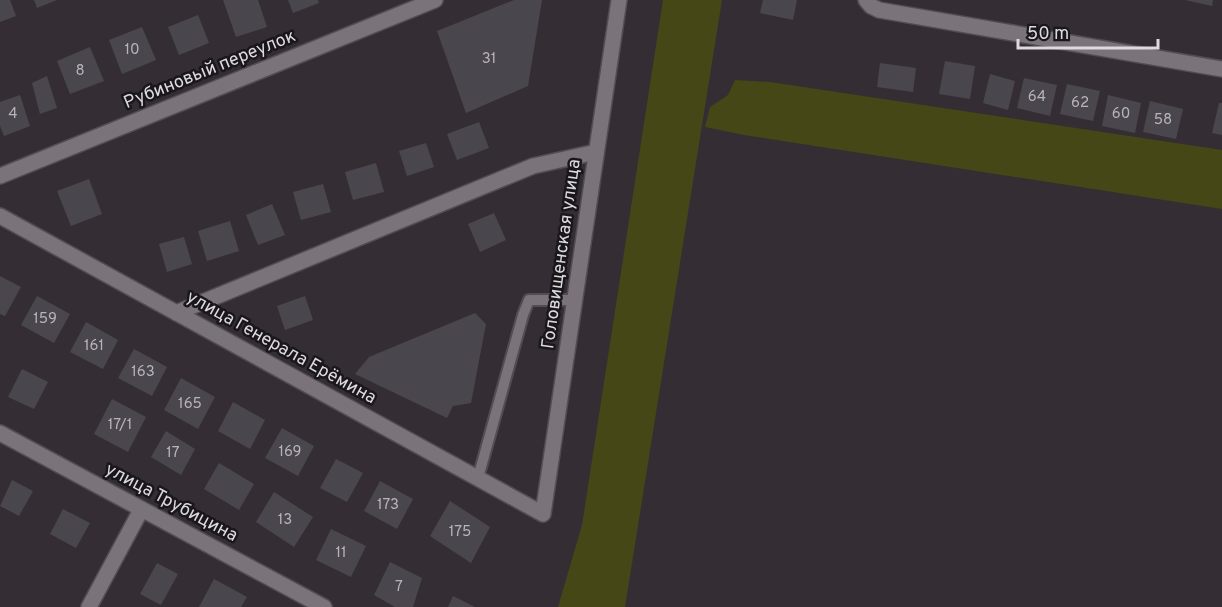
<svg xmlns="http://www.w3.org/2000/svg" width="1222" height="607" viewBox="0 0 1222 607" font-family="Overpass,sans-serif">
<rect width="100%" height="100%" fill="#342e34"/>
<!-- green -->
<path fill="#454716" d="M663,0H722L625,607H558L582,525Z
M735,80L770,82L1222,150V209L744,135L705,127L710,107L728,95Z"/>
<!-- building -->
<path fill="#4a464e" d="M0,0H10L16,16L0,22Z
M34,0H57L37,8Z
M223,0H258L267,27L236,37Z
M288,0H318L319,3L293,13Z
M514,0H542L528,86L466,113L437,31Z
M763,0H797L793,20L760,13Z
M1185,0H1213L1212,6Z
M198,15L209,43L179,55L168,27Z
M142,27L156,60L122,74L109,40Z
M90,47L104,81L70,94L57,61Z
M945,61L975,66L970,99L939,94Z
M880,63L916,68L913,92L877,87Z
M990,74L1015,81L1008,110L983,103Z
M47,76L57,108L40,114L32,83Z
M1024,78L1057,85L1050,116L1017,108Z
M1067,84L1100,91L1093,121L1060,114Z
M20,95L30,126L4,136L0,126V102Z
M1108,95L1141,103L1135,133L1102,126Z
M1150,101L1183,109L1176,139L1143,132Z
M1219,103H1222V135L1212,133Z
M479,122L489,148L457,160L447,134Z
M426,143L434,167L407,176L399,151Z
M376,163L384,192L353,200L345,172Z
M89,179L102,214L71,226L57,191Z
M323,184L331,212L301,220L293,192Z
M272,204L285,235L258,245L246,215Z
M494,213L506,240L480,252L468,224Z
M230,221L239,251L207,261L198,231Z
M184,237L192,264L167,272L159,244Z
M0,276L21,287L5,316L0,314Z
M37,296L70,314L54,343L21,325Z
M305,296L313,320L285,330L277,306Z
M475,313L486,324L471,403L453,406L447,418L355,374L369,357Z
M86,322L118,340L103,369L70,352Z
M134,349L167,367L152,396L118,378Z
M22,369L48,382L34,409L8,397Z
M181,378L215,397L198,429L164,410Z
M112,399L146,417L128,452L94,434Z
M233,402L265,420L250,449L218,431Z
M282,428L314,446L298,476L265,458Z
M166,431L195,449L181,475L151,457Z
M336,459L363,473L347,502L320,488Z
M219,463L254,484L239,510L204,489Z
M12,480L33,491L19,516L0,506Z
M380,481L413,499L397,529L364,511Z
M274,492L313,517L294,547L256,522Z
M450,501L490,527L471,563L430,536Z
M63,509L90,523L76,548L50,534Z
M331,529L366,546L351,577L316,560Z
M390,562L422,578L413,607H395L374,595Z
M157,563L178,574L161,605L140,594Z
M214,579L247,597L241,607H199Z
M453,596L475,607H448Z"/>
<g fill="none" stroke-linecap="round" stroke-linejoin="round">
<!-- service casing -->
<g stroke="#514d51" stroke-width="14">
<path id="service" d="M478,478L523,315L529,300H574"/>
</g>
<!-- minor casing -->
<g stroke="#514d51" stroke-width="18">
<path id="minor" d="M866,0L871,6L879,10L1222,69
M0,176L435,0
M0,216L543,514L619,0
M176,313L533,166L596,152
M0,433L324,607
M89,607L141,510"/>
</g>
<!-- service -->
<use href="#service" stroke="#7a7379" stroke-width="10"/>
<!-- minor -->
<use href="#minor" stroke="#7a7379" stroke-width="15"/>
</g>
<g text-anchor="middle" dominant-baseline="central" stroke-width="5" stroke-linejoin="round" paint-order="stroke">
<!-- number labels -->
<g font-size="15" fill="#b8b4b9">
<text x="132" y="50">10</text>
<text x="489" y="59">31</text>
<text x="80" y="71">8</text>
<text x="1037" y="97">64</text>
<text x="1080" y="103">62</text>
<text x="13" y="114">4</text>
<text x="1121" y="114">60</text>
<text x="1163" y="120">58</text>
<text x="45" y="319">159</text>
<text x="94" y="346">161</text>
<text x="143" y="372">163</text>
<text x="190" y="404">165</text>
<text x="120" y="425">17/1</text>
<text x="290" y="452">169</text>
<text x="173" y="453">17</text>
<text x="388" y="505">173</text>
<text x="285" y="520">13</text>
<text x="460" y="532">175</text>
<text x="341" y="553">11</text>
<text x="399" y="587">7</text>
</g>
<!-- street labels -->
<g font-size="18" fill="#ddd9dd" stroke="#1a171a">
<text transform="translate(210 70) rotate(-22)">Рубиновый переулок</text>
<text transform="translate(562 254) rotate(-82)">Головищенская улица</text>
<text transform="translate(281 348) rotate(29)">улица Генерала Ерёмина</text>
<text transform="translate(171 503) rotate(28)">улица Трубицина</text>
</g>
</g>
<!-- scale -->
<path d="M1018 39v9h140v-9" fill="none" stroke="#ddd9dd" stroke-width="3"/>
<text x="1027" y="39" font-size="18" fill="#ddd9dd" stroke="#1a171a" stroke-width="4.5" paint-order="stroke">50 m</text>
</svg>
